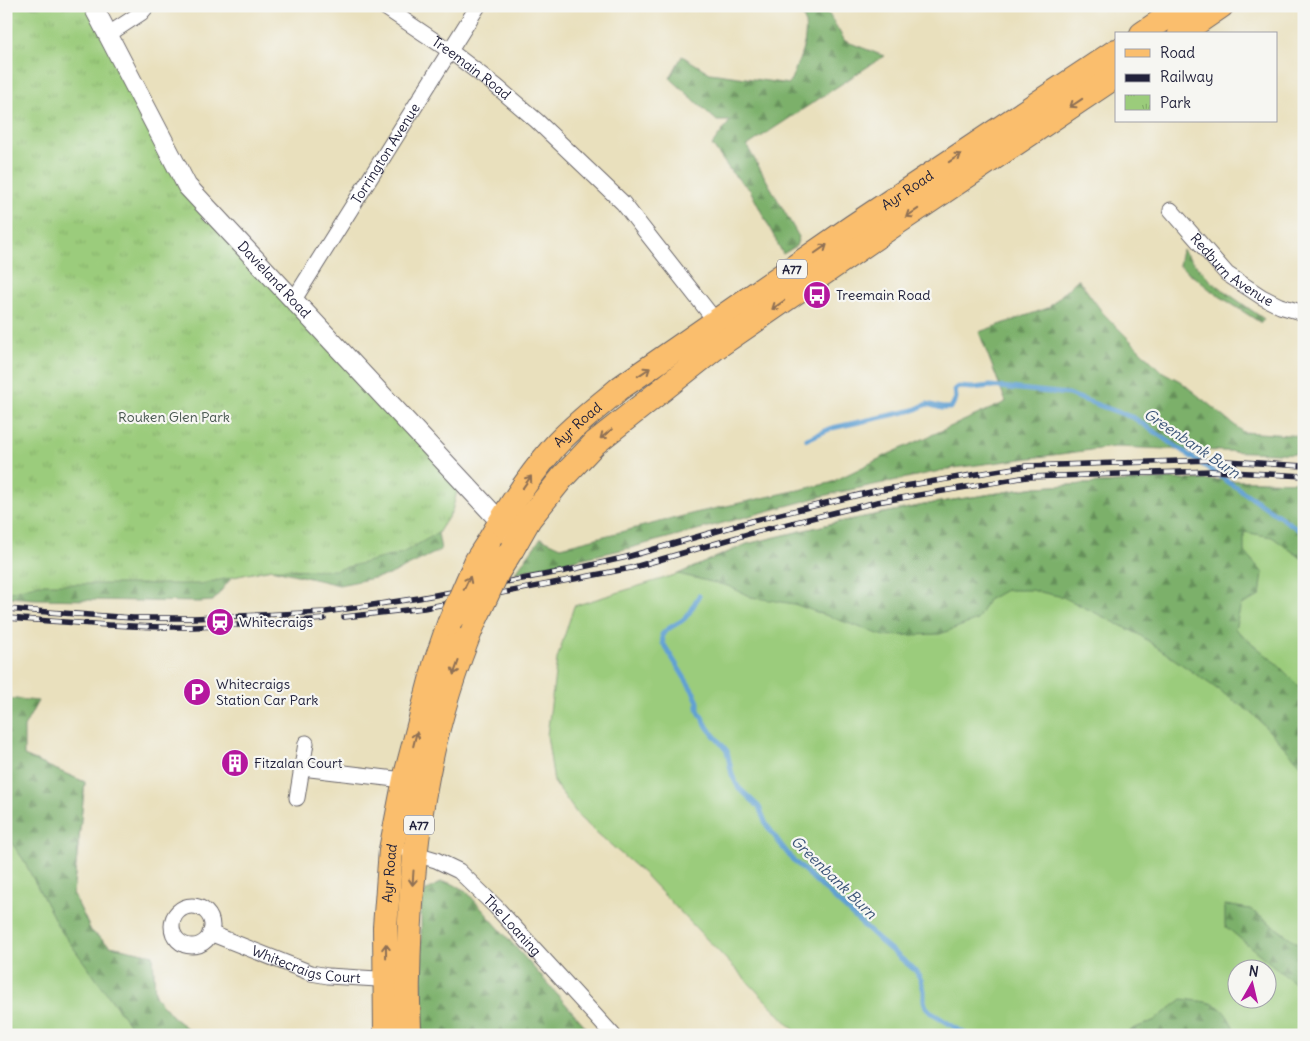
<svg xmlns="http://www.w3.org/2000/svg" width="1310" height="1041" viewBox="0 0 1310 1041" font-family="Delius,sans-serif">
<defs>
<pattern id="forest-firs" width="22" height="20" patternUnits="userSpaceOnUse" patternTransform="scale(1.25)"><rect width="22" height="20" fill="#7cb06b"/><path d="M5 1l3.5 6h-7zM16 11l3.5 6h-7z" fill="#658f59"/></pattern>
<pattern id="park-tufts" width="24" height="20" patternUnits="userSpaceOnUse" patternTransform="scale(1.25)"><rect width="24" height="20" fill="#9bcc7b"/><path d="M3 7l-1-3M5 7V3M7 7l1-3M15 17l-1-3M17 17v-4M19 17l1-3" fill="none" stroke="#85af6b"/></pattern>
</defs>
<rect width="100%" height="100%" fill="#f6f6f2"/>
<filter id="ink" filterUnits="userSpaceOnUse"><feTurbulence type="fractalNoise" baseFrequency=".02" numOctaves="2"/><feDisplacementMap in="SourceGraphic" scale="10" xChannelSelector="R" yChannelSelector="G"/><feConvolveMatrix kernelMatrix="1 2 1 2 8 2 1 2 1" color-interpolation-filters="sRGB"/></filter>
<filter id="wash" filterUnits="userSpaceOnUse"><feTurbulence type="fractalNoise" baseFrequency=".0096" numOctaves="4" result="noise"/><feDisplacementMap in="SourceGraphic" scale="20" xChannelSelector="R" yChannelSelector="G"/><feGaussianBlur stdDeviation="1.12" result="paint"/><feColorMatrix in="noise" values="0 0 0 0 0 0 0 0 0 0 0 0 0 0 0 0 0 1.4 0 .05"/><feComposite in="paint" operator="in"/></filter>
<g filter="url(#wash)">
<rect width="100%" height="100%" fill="#e9e0bd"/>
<!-- grass -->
<path fill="#9bcc7b" stroke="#5e775b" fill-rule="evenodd" d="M1167,479L1304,482V1035H799L643,873L580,818L554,782L547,735L557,659L574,606L678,574L747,544L834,523L934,503L1037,487ZM1238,968H1268V998H1238Z
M6,745L24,756L85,782L73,893L91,931L110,946L153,955L155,996L176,1020L196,1035H6Z"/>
<!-- forest -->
<path fill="url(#forest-firs)" stroke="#4f6953" d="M800,6H824L845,41L884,56L747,146L799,237L796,246L783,254L750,190L732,173L712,145L730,121H717L670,78L682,56L710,73L789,84C800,58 813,34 800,6Z
M1182,250L1213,283L1264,319L1261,323L1213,292L1179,265Z
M1078,279L1103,313L1161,371L1180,381L1243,432L1304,436V454L1114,447L954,468L831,494L630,548L515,573L541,538L561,547L695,513L830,483L889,454L1006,402L979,332L1048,308Z
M1167,479L1304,482V560L1272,537L1244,532V551L1263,573L1260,596L1241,605L1235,629L1277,664L1304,691V768L1253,714L1138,634L1063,597L1031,590H1006L988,600L977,620L940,634L884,636L794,604L751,597L728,586L678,574L747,544L834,523L934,503L1037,487Z
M452,511L438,533L441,550L389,575L339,585L271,569L232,577L213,601L199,602L35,599L6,597V558Z
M6,698L38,701L24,727V756L85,782L73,893L91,931L110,946L153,955L155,996L176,1020L196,1035H137L59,928L23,859L6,835Z
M441,882L451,883L466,891L593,1035H422L421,906L426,891Z
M1225,905L1250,909L1304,948V991L1225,926Z
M1182,999C1216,1003 1222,1001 1237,1035H1124L1133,1029L1155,1020Z"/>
<!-- park -->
<path fill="url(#park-tufts)" stroke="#5e775b" d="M6,6H93L187,186L460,480L452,511L438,533L402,553L335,570L271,569L201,584H39L6,593Z"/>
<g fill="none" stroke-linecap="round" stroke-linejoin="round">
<!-- stream -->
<path stroke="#61a0d3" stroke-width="5" d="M807,439L832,428L914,410L927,404L942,408H951L956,398L955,389L959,387L973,388L990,386L1068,394L1134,418L1304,533
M699,596C694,603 691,612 685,618C678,625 668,626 662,635L663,643L694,693L698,702V710L708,728L727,751L732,775L738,787L759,807L766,824L781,845L792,859L879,940L916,971L921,980L924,991V1001L926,1007L932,1013L967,1035"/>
</g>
</g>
<g filter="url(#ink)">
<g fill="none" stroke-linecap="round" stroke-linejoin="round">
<!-- minor casing -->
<g stroke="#686468" stroke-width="17">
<g id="minor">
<path id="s1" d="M383,6L450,51L496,86L537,121L623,203L721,328"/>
<path d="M109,34L141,13L147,6"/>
<path id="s2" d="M1171,210L1227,274L1262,297L1280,306L1304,313"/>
<path id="s3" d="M293,301L478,6"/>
<path d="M302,768L412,781"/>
<path d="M297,798L306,743"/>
<path id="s4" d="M409,852L436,860L459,871L496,907L613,1035"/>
<circle cx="192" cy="926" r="20"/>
<path id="s5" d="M210,933L311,973L328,976L394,980"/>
</g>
</g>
<!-- tertiary casing -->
<g stroke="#686468" stroke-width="21">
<g id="tertiary">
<path id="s6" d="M93,6L187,186L510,532"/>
</g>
</g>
<!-- primary casing -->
<g stroke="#686468" stroke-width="26">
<g id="primary">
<path d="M1142,34L1183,6"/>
<path d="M1180,34L1221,6"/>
<path id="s7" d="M488,543C507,510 529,476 554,447C574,425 598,407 620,388L852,227L1116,51"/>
<path d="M512,549L529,519L562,478L595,443L629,416L715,348L892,226L1116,76"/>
<path id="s8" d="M386,1035L385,927L391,850L405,779L435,665L449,624"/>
<path d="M409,1035C409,1016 407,997 408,978C410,854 425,737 474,622"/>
</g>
</g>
<!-- minor -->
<use href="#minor" stroke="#fff" stroke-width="15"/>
<!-- tertiary -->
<use href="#tertiary" stroke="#fff" stroke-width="19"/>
<!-- primary -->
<use href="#primary" stroke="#fabe6d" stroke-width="24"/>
<!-- rail casing -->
<g stroke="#22223b" stroke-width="5.5">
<path id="rail" d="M6,609L133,618H194L326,612L419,598L565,571L627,557L752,521L875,491L1026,466L1212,460L1304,466
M344,617L424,608L631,568L755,532L877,502L1027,477L1212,471L1304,476
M6,618C69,622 131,628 194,627C237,626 281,622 324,619"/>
</g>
<!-- rail -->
<use href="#rail" stroke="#f6f6f2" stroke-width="4" stroke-dasharray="11" stroke-linecap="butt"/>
<!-- primary-bridge casing -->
<g stroke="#686468" stroke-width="26" stroke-linecap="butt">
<path id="primary-bridge" d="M474,622L497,573L512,549
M449,624L477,560L488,543"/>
</g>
<!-- primary-bridge -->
<use href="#primary-bridge" stroke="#fabe6d" stroke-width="24"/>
</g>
<!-- one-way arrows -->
<defs><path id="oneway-shaft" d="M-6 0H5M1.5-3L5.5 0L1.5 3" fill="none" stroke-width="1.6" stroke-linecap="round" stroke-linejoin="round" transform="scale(1.25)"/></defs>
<g stroke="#8e7054">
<use href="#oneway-shaft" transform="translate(1076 103) rotate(146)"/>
<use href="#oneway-shaft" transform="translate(955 158) rotate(-34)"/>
<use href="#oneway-shaft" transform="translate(912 213) rotate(146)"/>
<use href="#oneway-shaft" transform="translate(821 249) rotate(-35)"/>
<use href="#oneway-shaft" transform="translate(778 305) rotate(145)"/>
<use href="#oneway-shaft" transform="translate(644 372) rotate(-34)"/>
<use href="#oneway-shaft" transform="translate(606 434) rotate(141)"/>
<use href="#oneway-shaft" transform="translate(527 482) rotate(-55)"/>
<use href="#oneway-shaft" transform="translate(467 583) rotate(-64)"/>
<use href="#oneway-shaft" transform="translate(456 668) rotate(110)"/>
<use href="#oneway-shaft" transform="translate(415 739) rotate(-76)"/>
<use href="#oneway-shaft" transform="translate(413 878) rotate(94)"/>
<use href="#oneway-shaft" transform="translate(386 951) rotate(-91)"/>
</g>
</g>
<!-- icons -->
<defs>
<g id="bus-disc" transform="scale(1.4375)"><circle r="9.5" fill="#b5179e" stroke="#f6f6f2"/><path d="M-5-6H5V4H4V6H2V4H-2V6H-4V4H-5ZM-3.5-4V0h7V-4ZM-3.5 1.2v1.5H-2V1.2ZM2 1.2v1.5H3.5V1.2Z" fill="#fff"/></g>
<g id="station-disc" transform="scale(1.4375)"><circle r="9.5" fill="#b5179e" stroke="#f6f6f2"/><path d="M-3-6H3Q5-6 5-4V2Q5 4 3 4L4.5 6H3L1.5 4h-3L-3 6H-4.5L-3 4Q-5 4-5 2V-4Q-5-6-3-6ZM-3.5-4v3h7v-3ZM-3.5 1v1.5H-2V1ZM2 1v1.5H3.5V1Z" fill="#fff"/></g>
<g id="parking-disc" transform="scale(1.4375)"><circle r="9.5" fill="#b5179e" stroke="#f6f6f2"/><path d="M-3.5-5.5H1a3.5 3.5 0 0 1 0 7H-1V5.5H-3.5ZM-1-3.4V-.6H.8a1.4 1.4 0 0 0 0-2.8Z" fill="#fff"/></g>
<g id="building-disc" transform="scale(1.4375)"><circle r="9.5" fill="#b5179e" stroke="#f6f6f2"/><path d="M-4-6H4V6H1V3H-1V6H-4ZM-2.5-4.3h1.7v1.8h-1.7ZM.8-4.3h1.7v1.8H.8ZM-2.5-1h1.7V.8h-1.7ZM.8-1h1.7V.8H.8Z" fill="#fff"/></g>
</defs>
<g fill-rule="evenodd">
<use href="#bus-disc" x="817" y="295"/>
<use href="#station-disc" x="220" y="622"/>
<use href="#parking-disc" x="197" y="692"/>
<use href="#building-disc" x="235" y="763"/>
</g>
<g text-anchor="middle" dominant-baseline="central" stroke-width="4.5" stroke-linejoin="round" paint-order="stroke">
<!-- shield labels -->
<g fill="#f6f6f2" stroke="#626272" stroke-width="1">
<rect x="777" y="259.5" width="30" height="19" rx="4"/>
<rect x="404" y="815.5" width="30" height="19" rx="4"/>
</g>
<g font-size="12" font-weight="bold" fill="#22223b">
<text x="792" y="269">A77</text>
<text x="419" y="825">A77</text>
</g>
<!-- street labels -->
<g font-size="14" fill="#22223b" stroke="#f6f6f2">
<text stroke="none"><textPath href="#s1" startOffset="108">Treemain Road</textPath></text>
<text stroke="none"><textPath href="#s3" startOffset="174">Torrington Avenue</textPath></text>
<text stroke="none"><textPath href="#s7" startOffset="554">Ayr Road</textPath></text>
<text stroke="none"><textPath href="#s2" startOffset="86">Redburn Avenue</textPath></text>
<text stroke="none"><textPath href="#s6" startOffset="331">Davieland Road</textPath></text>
<text stroke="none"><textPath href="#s7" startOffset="149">Ayr Road</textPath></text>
<text stroke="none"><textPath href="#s8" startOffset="162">Ayr Road</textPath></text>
<text stroke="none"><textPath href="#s4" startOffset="130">The Loaning</textPath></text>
<text stroke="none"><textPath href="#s5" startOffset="102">Whitecraigs Court</textPath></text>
</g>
<!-- poi labels -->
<g font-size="14" fill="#22223b" stroke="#f6f6f2" text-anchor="start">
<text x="836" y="295">Treemain Road</text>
<text x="239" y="622">Whitecraigs</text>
<text x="216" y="684">Whitecraigs<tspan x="216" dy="16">Station Car Park</tspan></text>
<text x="254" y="763">Fitzalan Court</text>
</g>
<!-- park labels -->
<g font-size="14" fill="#46554e" stroke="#f6f6f2">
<text x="174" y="417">Rouken Glen Park</text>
</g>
<!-- water labels -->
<g font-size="15" font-style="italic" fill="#3b5478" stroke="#f6f6f2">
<text transform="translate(1192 443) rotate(34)">Greenbank Burn</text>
<text transform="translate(834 877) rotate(44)">Greenbank Burn</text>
</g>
</g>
<!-- margin -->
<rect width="1310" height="1041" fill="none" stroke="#f6f6f2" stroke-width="25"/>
<!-- legend -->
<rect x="1115" y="32" width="162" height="90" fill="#f6f6f2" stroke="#a1a1a9"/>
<rect x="1125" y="49" width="25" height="8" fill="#fabe6d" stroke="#a1a1a9"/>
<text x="1160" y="58" font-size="15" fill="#22223b">Road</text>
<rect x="1125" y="74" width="25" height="8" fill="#22223b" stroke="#a1a1a9"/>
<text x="1160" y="82" font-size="15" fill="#22223b">Railway</text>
<rect x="1125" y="95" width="25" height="15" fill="url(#park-tufts)" stroke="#a1a1a9"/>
<text x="1160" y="108" font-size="15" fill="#22223b">Park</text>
<!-- north arrow -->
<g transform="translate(1252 984) rotate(8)"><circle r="24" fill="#f6f6f2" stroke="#a1a1a9"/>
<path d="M0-4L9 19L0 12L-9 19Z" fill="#b5179e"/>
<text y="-8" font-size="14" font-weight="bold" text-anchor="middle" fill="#22223b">N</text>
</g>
</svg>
